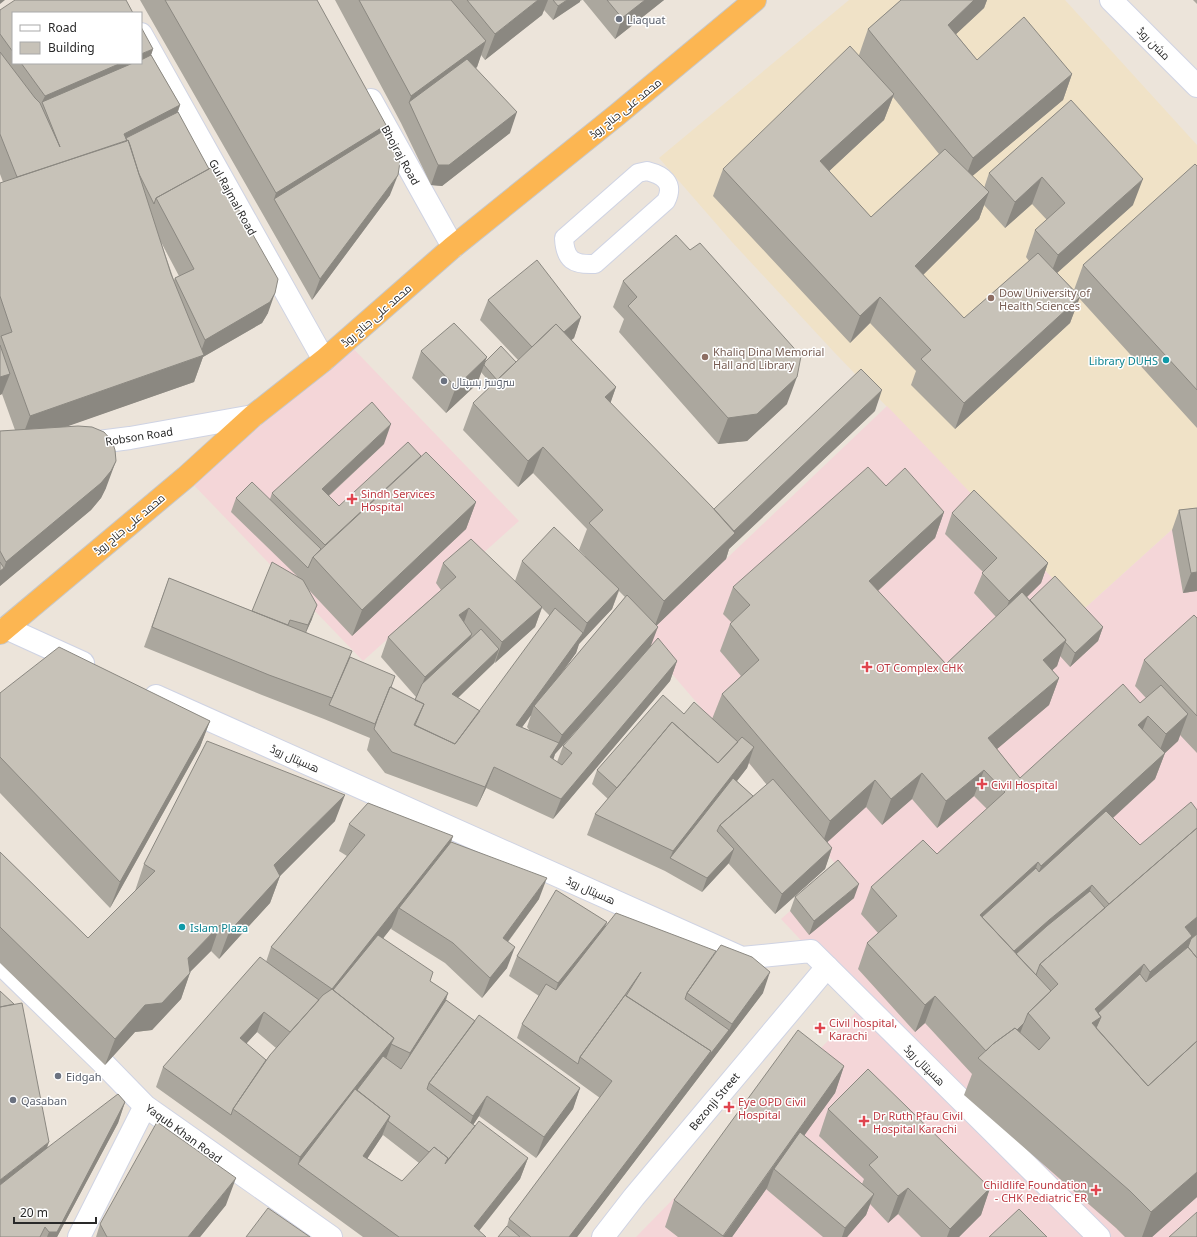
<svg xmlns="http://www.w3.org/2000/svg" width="1197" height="1237" viewBox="0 0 1197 1237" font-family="'Noto Sans',Cairo,sans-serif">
<rect width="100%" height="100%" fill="#ece4da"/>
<!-- education -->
<path fill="#f0e2c7" d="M849,0H1065L1197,145V507L1083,610L834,352L732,242L659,158Z"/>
<!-- medical -->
<path fill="#f4d6d8" d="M346,341L519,521L363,661L186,477Z
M887,406L1083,610L1197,507V1237H1111L875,1015L1092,1237H636L864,1004L811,951L781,919L839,868L642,639Z"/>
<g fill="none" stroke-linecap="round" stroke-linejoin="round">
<!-- pedestrian casing -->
<g stroke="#cfd3e3" stroke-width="20">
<path id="pedestrian" d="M647,171C663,175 675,183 666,201L595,264C573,265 565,260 564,238L638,173Z"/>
</g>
<!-- minor casing -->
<g stroke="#cfd3e3" stroke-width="24">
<path id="minor" d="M141,34L324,360
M371,100L453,247
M0,963L105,1065L145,1106L331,1237
M79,1237L145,1106
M603,1237L634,1197L827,967"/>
</g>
<!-- tertiary casing -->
<g stroke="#cfd3e3" stroke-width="24">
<path id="tertiary" d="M6,628L83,663
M156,696L742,958L811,951L1099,1237"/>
</g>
<!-- secondary casing -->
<g stroke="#cfd3e3" stroke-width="24">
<path id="secondary" d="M1111,0L1197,86
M83,444L130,438L253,416"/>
</g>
<!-- trunk casing -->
<g stroke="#c7c7c7" stroke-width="24">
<path id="trunk" d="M0,633L186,477L253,416L324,360L453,247L618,114L755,0"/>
</g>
<!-- pedestrian -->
<use href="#pedestrian" stroke="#fff" stroke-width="18"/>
<!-- minor -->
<use href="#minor" stroke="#fff" stroke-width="22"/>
<!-- tertiary -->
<use href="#tertiary" stroke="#fff" stroke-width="22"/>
<!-- secondary -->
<use href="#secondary" stroke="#fff" stroke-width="22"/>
<!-- trunk -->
<use href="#trunk" stroke="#fcb652" stroke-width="22"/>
</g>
<!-- wall -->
<path fill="#aba79e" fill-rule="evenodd" d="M140,0H317L383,131L390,195L312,300Z
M335,0H582L553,20L544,10L542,15L485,60L481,55L477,67L476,68L510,133L442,186L431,185L401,123Z
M583,0H664L615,39Z
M901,0H987L984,8L956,34L977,60L1072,74L1063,100L972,176L984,188L989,173L1071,100L1133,205L1057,273L1074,290L1083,265L1197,166V428L1079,298L1070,323L955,429L911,385L916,371L870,323L850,343L713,196L723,169L859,55L868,29ZM893,97L939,154L871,217L829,171L884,120ZM1032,204L1047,220L1035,230L1026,257L1029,261L964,318L923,275L979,219L984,205L1005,228Z
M1193,0H1197V4Z
M0,10L13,13V63H141L153,49L151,55L180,105L178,112L268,313L262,323L203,357L194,382L64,427L106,488L101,498L91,510L0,586V431L15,430L2,394L0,395V183L3,182L0,174ZM161,242L179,276L175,278L174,280Z
M623,281L787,404L747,441L718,444L619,332L624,319L613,307Z
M488,300L581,317L574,338L571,340L616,387L610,403L714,509L875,411L729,549L726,559L656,626L650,647L677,661L670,681L553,819L486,788L477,807L385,773L367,750L370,738L324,719L262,695L144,647L169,578L252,611L297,576L231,512L236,498L270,499L272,493L384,444L329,496L339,506L421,456L476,502L466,529L352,636L308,589L312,619L306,632L350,657L392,687L415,700L416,697L381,657L388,637L441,590L436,583L443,563L515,581L522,561L585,556L579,550L587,529L533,473L518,487L463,430L473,403L492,385L481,372L477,384L446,413L412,378L421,351L485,362H516L518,360L480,320ZM619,591L625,597L559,677L576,653L579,644L612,609ZM542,608L550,616L480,711L458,698L494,663L535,627ZM611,692L563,746L557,762L553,759L555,754ZM531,715L527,727L530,731L522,727Z
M886,486L944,512L935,538L878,591L946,664L996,617L974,593L983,572L945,534L952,513L1048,563L1041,583L1027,597L1030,600L1103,627L1098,641L1070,667L1060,656L1057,666L1052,670L1059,678L1049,705L997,749L1020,778L1140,703L1146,698L1135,686L1144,660L1197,618V753L1180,735L1178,741L1165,753L1155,779L1113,818L1140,845L1197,810V1197L1152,1237H1125L1116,1228L964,1095L972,1074L925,1023L915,1032L858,969L867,943L878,933L861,914L871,887L937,854L987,809L974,796L937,828L912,799L882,825L866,807L827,842L832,848L825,869L775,914L728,863L702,892L665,871L587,835L595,814L608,799L592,784L597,770L684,714L712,719L722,694L741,676L720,651L730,624L731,622L723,614L733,587ZM749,763L767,785L753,796L737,781L747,768Z
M1197,508V591L1183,593L1172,530L1179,510Z
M0,693L210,721L200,747L110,908L0,793Z
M335,821L280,876L270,903L219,959L211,951L190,972L181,999L152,1030L135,1032L105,1065L0,963V852L88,938L135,891L144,864Z
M349,824L453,836L451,842L539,899L508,942L507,968L482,998L445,963L391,929L392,927L383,938L430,981L448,993L446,1000L475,1021L580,1088L573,1109L536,1158L479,1116L473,1125L528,1158L520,1179L479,1231L486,1237H363L223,1135L156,1087L163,1067L266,962L271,947L347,856L339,851ZM257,1032L276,1048L266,1060L246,1044ZM383,1135L419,1163L402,1181L367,1158Z
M795,897L854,898L809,935L790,911Z
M607,922L604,928L763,993L577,1237H498L507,1226L509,1219L600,1098L517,1038L522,1024L539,996L509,976L517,956Z
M844,1066L835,1093L804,1135L862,1184L864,1179L819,1136L828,1109L990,1188L981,1215L959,1237H921L898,1214L888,1223L870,1204L866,1215L847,1237H823L766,1189L767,1188L732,1237H678L665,1227L674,1200Z
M125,1102L118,1123L57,1237H0L49,1142L47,1148Z
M226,1205L200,1237H96L100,1224Z"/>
<!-- shaded-wall -->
<path fill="#8b8881" d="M0,0H5L0,4Z
M538,0H548L542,15L485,60L495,34Z
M567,0H580V2L553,20L558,6Z
M645,0H664L615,39L622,18Z
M974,0H987L984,8L938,51L948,25Z
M486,41L477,67L414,113L409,102L411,96Z
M153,49L144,76L42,102L45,96L121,63H141V54Z
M1072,74L1063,100L963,184L973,158Z
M894,94L884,120L811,188L820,161Z
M180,105L172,126L122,165L124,134Z
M517,112L510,133L442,186L431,185L438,165Z
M386,125L376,151L274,199L276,193Z
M398,175L390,195L312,300L320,279Z
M1042,177L1032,204L1005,228L1015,202Z
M1143,179L1133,205L1048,281L1058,255Z
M989,192L979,219L905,293L915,266Z
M275,293L268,313L262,323L203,357L194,382L20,443L30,416L199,357L205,340Z
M880,297L870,323L850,343L860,316Z
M1080,297L1070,323L955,429L964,403Z
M581,317L574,338L551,356L559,336Z
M487,357L477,384L446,413L456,387Z
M10,374L2,394L0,395V377Z
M797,377L787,404L747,441L718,444L728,418Z
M616,387L607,413L605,397Z
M882,390L875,411L729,549L726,559L654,628L664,601L731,534Z
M391,424L384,444L314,509L322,489Z
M543,447L533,473L518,487L528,461Z
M116,461L106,488L101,498L91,510L0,586V571L4,568L6,562Z
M476,502L466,529L352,636L362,610Z
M944,512L935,538L859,608L869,581Z
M1048,563L1041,583L1001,622L1009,601Z
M1197,572V591L1183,593L1191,573Z
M619,589L612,609L579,644L576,653L536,708L534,706L531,715L509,745L516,725L583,633L587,623Z
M317,605L312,619L303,639L308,625Z
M542,607L535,627L495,663L502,642Z
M469,608L462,628L459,615Z
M658,627L650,648L555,754L552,764L550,757L558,744L562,735Z
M1103,627L1098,641L1070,667L1075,653Z
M472,634L464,655L417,697L425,677Z
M1066,640L1057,666L1034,687L1043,660Z
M499,649L494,663L447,708L452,694Z
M677,661L670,681L553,819L561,799Z
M1059,678L1049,705L978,765L988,738Z
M1188,714L1178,741L1165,753L1155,779L1032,892L1041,866L1156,760L1166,734Z
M1148,716L1138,742V725Z
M210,721L200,747L110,908L120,882Z
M754,747L747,768L675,860L670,858L673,851Z
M494,767L486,788L477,807L485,787Z
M984,770L974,796L937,828L946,801Z
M922,773L912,799L882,825L891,799Z
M875,780L866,807L821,848L830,821Z
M345,795L335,821L265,891L274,865Z
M453,836L443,862L399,908L392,927L335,1000L332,989Z
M832,848L825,869L775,914L782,894Z
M734,849L729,863L702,892L707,878Z
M1038,862L1029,888L978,921L980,915Z
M280,876L270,903L219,959L229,932Z
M547,878L539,899L495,959L503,938Z
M859,884L854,898L809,935L814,921Z
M1092,885L1085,905L1008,961L1010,955L1049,920Z
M1197,917V943L1136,1009L1150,972L1185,927Z
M607,922L599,942L551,1004L558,983Z
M220,925L211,951L178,984L188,958Z
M515,947L507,968L482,998L490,978Z
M1144,964L1130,1001L1094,1034L1091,1019L1095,1009Z
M770,972L763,993L577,1237H569L711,1051L729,1030L732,1024Z
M190,973L181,999L152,1030L135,1032L105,1065L115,1039L145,1005Z
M448,993L441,1014L402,1073L410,1053Z
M935,996L925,1023L915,1032L925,1005Z
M264,1012L257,1032L232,1059L240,1038Z
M1024,1023L1014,1049L989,1055Z
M394,1038L384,1064L298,1164L300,1157Z
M844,1066L835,1093L778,1172L774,1169L767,1188L732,1237H723Z
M580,1088L573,1109L536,1158L544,1137Z
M487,1096L479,1116L465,1137L473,1116Z
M125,1102L118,1123L57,1237H47L49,1232Z
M390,1116L382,1136L356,1176L363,1156Z
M49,1142L39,1168L0,1199V1180Z
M528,1158L520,1179L474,1237V1226Z
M1197,1172V1197L1152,1237H1142L1151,1212Z
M236,1178L226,1205L200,1237H188Z
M908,1188L898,1214L888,1223L898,1196Z
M990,1188L981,1215L959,1237H947L950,1229Z
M874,1194L866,1215L847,1237H842L845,1228Z"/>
<!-- building -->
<path fill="#c7c2b8" stroke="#8b8881" d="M15,0H126L133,13H13V52L0,34V10Z
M165,0H317L386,125L276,193Z
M359,0H451L486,41L411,96Z
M467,0H538L495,34Z
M553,0H567L558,6Z
M607,0H645L622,18Z
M901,0H974L948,25L977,60L1024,17L1072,74L973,158L868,29Z
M141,27L153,49L141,54Z
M850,46L894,94L820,161L871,217L945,149L989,192L915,266L964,318L1038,253L1080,297L964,403L921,359L931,350L880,297L860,316L723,169Z
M0,52L35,98L40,103L60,147L42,102L133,63H141V60L151,55L180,105L124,134L127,141L17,177L0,134Z
M467,59L517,112L449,165H438L409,102Z
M21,63H121L45,96Z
M1071,100L1143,179L1058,255L1035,230L1065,203L1042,177L1015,202L989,173Z
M178,112L209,169L156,198L154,204L139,174L130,145L128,140L127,141L126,138Z
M383,131L400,162L398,175L320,279L274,199Z
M128,140L171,274L204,355L30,416L1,336L12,332L0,296V183Z
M1195,164L1197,166V390L1083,265Z
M214,166L278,279L275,293L270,302L205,340L175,278L194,269L156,198Z
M676,235L690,250L700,243L801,356L797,377L757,414L728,418L628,306L637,297L623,281Z
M537,260L581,317L564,332L556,324L532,347L488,300Z
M454,323L487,357L456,387L421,351Z
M556,324L616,387L605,397L712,507L735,533L664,601L589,523L603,510L543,447L528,461L473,403Z
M0,345L10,374L0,377Z
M501,346L516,362L497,380L484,365L485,362Z
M861,369L882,390L734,531L714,509Z
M372,402L391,424L322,489L339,506L408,442L421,456L325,545L272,493Z
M78,426L92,427L104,432L112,441L115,450L116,461L111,471L101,483L6,562L0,551V431Z
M426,452L476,502L362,610L313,557Z
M868,467L886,486L905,468L944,512L869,581L946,664L1022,592L1066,640L1043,660L1059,678L988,738L1020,778L1123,684L1140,703L1161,685L1188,714L1166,734L1148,716L1138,725L1165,753L1041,866L1038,862L980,915L1051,991L1028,1013L1024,1023L1017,1030L1015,1028L993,1044L986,1051L935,996L925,1005L867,943L897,916L871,887L923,840L937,854L1005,792L984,770L946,801L922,773L891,799L875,780L830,821L722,694L759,660L730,624L750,605L733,587Z
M252,482L321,549L313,557L308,568L236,498Z
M974,490L1048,563L1009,601L982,573L997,558L952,513Z
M1197,508V572L1191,573L1179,510Z
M554,527L619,589L587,623L522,561Z
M471,539L542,607L502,642L469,608L459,615L472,634L425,677L388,637L456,577L443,563Z
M0,562L4,568L0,571Z
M272,562L303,580L317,605L308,625L290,620L288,625L252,611Z
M1055,576L1103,627L1075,653L1065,642L1066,640L1030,600Z
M169,578L352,651L332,698L269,675L152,627Z
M627,595L658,627L562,735L534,706Z
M555,608L583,633L516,725L559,743L550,757L562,765L572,753L563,746L658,638L677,661L561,799L494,767L485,787L392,752L374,729L378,717L390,687L424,704L414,725L455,744Z
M1194,615L1197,618V716L1144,660Z
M481,629L499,649L452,694L480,711L455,744L415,725L424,704L415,700L422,684Z
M59,647L210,721L120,882L0,757V693Z
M350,657L395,676L391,687H390L375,724L329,705Z
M663,695L684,714L694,702L738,742L718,763L672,722L617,788L597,770Z
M672,722L718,763L742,737L754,747L673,851L595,814Z
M207,741L345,795L274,865L280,876L229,932L220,925L188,958L190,973L162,1003L145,1005L115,1039L0,927V852L88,938L155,871L144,864Z
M733,778L753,796L720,825L717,831L734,849L707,878L670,858Z
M773,779L832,848L782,894L720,825Z
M1191,802L1197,810V828L1109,904L1092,885L1049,920L1014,951L982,917L1036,868L1039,872L1106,811L1140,845Z
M368,803L453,836L332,989L394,1038L300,1157L233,1109L270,1055L323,995L332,989L271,947L365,835L349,824Z
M1197,828V917L1185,927L1192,936L1150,972L1144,964L1095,1009L1101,1017L1092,1023L1148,1086L1197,1041V1172L1151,1212L1130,1191L978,1058L993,1044L1015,1028L1039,1050L1050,1038L1028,1013L1058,984L1040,964Z
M451,842L547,878L503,938L515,947L490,978L453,943L399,908Z
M838,860L859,884L814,921L795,897Z
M556,890L607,922L558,983L517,956Z
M1090,891L1105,908L1040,964L1036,975L1016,954L1047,926Z
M616,913L716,951L687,993L685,999L729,1030L708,1057L711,1051L626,996L641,972L625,995L580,1057L578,1064L522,1024L546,984L556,990Z
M1197,934V958L1188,947L1191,939Z
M378,935L433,972L430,981L448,993L410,1053L391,1044L394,1038L333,990Z
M721,945L752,957L770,972L732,1024L687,993Z
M1188,947L1197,958V1041L1148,1086L1096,1028L1101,1017L1098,1013L1140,974L1146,982Z
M260,957L319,1000L290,1032L264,1012L240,1038L266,1060L233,1109L231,1115L163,1067Z
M0,991L14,1004L0,1007Z
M625,995L711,1051L569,1237H531L509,1219L612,1081L580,1057Z
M446,1000L475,1021L429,1083L427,1089L475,1126L447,1161L448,1158L434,1147L429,1152L388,1121L390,1116L357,1090L383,1056L401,1069Z
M22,1003L49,1142L0,1180V1007Z
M479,1015L580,1088L544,1137L487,1096L473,1116L429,1083Z
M798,1030L844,1066L723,1236L674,1200Z
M868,1069L990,1188L950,1229L908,1188L898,1196L869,1165L878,1157L828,1109Z
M355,1089L390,1116L363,1156L402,1181L434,1147L448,1158L445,1164L479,1121L528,1158L474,1226L486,1237H399L298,1164Z
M118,1094L125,1102L57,1232H49L45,1227L40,1237H0V1185L47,1148Z
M157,1122L236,1178L188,1237H107L100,1224Z
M800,1132L874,1194L845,1228L774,1169Z
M268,1208L310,1237H246Z
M1019,1209L1047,1237H989Z
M1197,1212V1237H1169Z
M507,1226L520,1237H498Z"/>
<!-- markers -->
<g fill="#6b7280" stroke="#fff" stroke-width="1.5">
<circle cx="619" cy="19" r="4"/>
<circle cx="444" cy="381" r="4"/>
<circle cx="58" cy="1076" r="4"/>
<circle cx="13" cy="1100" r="4"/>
</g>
<g fill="#8d6e63" stroke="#fff" stroke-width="1.5">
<circle cx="991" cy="298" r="4"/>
<circle cx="705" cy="357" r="4"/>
</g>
<g fill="#0f9aa8" stroke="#fff" stroke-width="1.5">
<circle cx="1166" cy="360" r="4"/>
<circle cx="182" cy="927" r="4"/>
</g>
<g fill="#e0444e" stroke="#fff" stroke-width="1.5">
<path d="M350 493h4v4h4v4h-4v4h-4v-4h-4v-4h4z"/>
<path d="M865 661h4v4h4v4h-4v4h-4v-4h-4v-4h4z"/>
<path d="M980 778h4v4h4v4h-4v4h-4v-4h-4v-4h4z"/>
<path d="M818 1022h4v4h4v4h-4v4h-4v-4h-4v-4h4z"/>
<path d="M727 1101h4v4h4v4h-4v4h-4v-4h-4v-4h4z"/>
<path d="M862 1115h4v4h4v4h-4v4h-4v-4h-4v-4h4z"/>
<path d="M1094 1184h4v4h4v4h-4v4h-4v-4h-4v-4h4z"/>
</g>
<g text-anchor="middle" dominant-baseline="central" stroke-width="3" stroke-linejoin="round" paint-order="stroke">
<!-- worship labels -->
<g font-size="11" fill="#5b616d" stroke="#fff" text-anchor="start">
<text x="627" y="19">Liaquat</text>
<text x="452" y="381">سروسز ہسپتال</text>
<text x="66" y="1076">Eidgah</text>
<text x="21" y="1100">Qasaban</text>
</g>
<!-- street labels -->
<g font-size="11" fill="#292929" stroke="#fff">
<text transform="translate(1154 43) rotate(45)">مشن روڈ</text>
<text transform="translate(625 108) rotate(-39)">محمد علی جناح روڈ</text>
<text transform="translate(401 155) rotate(61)">Bhojraj Road</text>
<text transform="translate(233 197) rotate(61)">Gul Rajmal Road</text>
<text transform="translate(376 315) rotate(-41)">محمد علی جناح روڈ</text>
<text transform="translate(139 436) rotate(-9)">Robson Road</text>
<text transform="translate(129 524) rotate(-40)">محمد علی جناح روڈ</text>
<text transform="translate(295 758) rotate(24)">ھسپتال روڈ</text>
<text transform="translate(591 890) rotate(24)">ھسپتال روڈ</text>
<text transform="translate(925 1065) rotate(45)">ھسپتال روڈ</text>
<text transform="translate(714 1101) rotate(-50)">Bezonji Street</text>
<text transform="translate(184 1133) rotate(36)">Yaqub Khan Road</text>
</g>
<!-- education labels -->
<g font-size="11" fill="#785e54" stroke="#fff" text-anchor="start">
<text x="999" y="292">Dow University of<tspan x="999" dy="13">Health Sciences</tspan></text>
<text x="713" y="351">Khaliq Dina Memorial<tspan x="713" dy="13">Hall and Library</tspan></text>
</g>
<!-- culture labels -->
<g font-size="11" fill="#0d838f" stroke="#fff" text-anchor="end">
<text x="1158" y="360">Library DUHS</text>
<text x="190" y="927" text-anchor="start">Islam Plaza</text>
</g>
<!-- health labels -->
<g font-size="11" fill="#be3a42" stroke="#fff" text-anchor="start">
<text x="361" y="493">Sindh Services<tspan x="361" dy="13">Hospital</tspan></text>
<text x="876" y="667">OT Complex CHK</text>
<text x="991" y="784">Civil Hospital</text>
<text x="829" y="1022">Civil hospital,<tspan x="829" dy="13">Karachi</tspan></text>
<text x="738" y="1101">Eye OPD Civil<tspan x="738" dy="13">Hospital</tspan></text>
<text x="873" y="1115">Dr Ruth Pfau Civil<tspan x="873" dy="13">Hospital Karachi</tspan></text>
<text x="1087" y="1184" text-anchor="end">Childlife Foundation<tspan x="1087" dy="13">- CHK Pediatric ER</tspan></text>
</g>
</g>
<!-- legend -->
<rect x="12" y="12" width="130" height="52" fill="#ffffff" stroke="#a9a9a9"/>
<rect x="20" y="25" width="20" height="6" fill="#ffffff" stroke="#a9a9a9"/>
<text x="48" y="32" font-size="12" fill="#292929">Road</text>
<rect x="20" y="42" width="20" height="12" fill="#c7c2b8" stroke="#a9a9a9"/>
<text x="48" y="52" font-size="12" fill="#292929">Building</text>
<!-- scale -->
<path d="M14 1217v6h82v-6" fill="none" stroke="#292929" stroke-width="2"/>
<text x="20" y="1217" font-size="12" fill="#292929" stroke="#ffffff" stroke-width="3" paint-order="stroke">20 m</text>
</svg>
